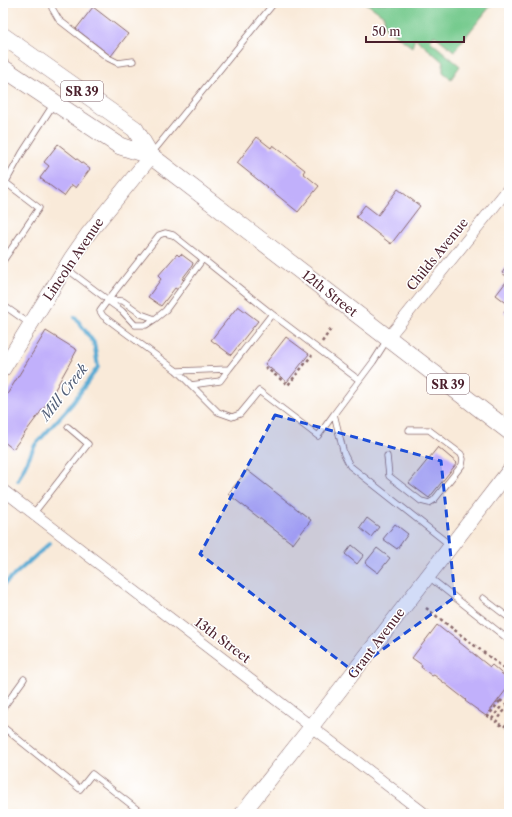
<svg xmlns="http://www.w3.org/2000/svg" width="512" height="817" viewBox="0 0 512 817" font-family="'Libre Caslon Text',serif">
<rect width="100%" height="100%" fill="#fff"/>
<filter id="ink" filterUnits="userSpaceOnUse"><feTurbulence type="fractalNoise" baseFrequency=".025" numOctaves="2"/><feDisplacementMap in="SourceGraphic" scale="8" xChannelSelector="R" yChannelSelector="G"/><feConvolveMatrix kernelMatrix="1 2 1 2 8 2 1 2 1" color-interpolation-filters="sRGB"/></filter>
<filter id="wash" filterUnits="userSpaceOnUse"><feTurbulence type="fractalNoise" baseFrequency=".012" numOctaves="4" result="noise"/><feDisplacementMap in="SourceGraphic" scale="16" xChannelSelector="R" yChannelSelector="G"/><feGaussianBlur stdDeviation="0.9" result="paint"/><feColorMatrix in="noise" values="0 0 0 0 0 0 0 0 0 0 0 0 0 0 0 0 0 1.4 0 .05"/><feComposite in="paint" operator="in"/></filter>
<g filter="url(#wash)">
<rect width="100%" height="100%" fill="#f9ead9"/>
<!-- green -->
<path fill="#76ca8e" stroke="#60745c" d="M366,3H493L454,51L434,35L430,41L460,66L451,79L443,72V62L415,38L412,47L385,27L384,16Z"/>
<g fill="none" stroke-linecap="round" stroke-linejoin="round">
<!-- stream -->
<path stroke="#59aad3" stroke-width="4" d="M18,480L35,445L72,404L98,367L94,343L75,317
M3,585L50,543"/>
</g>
<g id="blocks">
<!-- building -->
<path fill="#c1b0fb" d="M93,7L128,34L111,56L76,29Z
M257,137L271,148L273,145L305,170L303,173L319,186L298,212L237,163Z
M58,144L90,169L76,188L72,185L64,196L40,178L49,166L44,162Z
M398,189L420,206L391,244L356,217L365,205L378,215Z
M177,254L179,256L181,254L193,263L192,266L182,279L185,280L178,290L175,288L161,306L148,297L161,279L158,276Z
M509,263V305L496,295L509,278L502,273Z
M509,305V316L504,312Z
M238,306L258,321L231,355L211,340Z
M46,331L77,350L48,402L13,449L3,441V401Z
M286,337L309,354L287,382L265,364Z
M438,447L457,463L429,498L409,483Z
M247,470L311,520L293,544L228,494Z
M367,518L379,527L371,537L360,528Z
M395,524L408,534L397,549L383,539Z
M352,545L364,555L357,564L345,554Z
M377,548L390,558L378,573L365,563Z
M437,625L447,633L448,632L460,641L459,642L490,667L492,665L509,680V686L486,716L465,701L466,700L434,675L432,676L421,667L422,665L412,658Z"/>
</g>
</g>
<g filter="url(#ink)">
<use href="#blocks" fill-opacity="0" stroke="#876668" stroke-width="1"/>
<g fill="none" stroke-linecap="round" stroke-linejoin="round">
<!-- lane casing -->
<g stroke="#876668" stroke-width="7">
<path id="lane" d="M53,3L52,8L59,20L108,58L118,63L133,61
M152,153L274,3
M3,187L22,153L53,105
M3,261L39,208L5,182
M67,269L108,300L159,235L165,233L173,235L272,314L359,380
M108,300L100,311L103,316L177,371L218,412L232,417L240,414L259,391L318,436L334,414
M108,300L123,301L141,314L155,319L165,311L203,259
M108,301L122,311L135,325H146L155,319
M3,305L30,324
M387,340L373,362L334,414L344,454L350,466L450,545
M177,371L229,369L272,314
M191,385L220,381L229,369
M387,456L389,476L421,501L429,503L434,500L462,465L463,459L461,454L429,430H409
M33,514L88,444L68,427
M429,577L509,640
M483,598L509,618
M3,708L24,679
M3,727L80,789L92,774L143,814"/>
</g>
<!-- street casing -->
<g stroke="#876668" stroke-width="12">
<path id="street" d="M388,338L509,188
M3,490L425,814"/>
</g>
<!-- secondary casing -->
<g stroke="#876668" stroke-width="16">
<path id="secondary" d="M3,369L72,257L88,234L151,156
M242,814L312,726L509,471"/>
</g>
<!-- primary casing -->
<g stroke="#876668" stroke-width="18">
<path id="primary" d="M3,36L135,129L151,156
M3,68L120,146L151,156L509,431"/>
</g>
<!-- path -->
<path stroke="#876668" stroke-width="2.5" stroke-dasharray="3 3" stroke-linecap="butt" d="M322,342L331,329
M265,367L288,385L312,355
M426,608L509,672
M500,700L509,707
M500,701L488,716L492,719L500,708L504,711L496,722L504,727L509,720"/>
<!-- lane -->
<use href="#lane" stroke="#fff" stroke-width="5.5"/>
<!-- street -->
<use href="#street" stroke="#fff" stroke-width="11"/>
<!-- secondary -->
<use href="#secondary" stroke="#fff" stroke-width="15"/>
<!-- primary -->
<use href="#primary" stroke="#fff" stroke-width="17"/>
</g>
</g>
<!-- marked area -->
<path fill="#1d4ed8" fill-opacity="0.2" stroke="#1d4ed8" stroke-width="3" stroke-dasharray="8 5" stroke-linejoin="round" d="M275,415L441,461L455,597L353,671L200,554Z"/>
<g text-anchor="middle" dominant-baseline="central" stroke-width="3" stroke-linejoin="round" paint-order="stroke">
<!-- shield labels -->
<g fill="#fff" stroke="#80626b" stroke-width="1">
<rect x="61" y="81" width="42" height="20" rx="3"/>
<rect x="427" y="374" width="42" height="20" rx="3"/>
</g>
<g font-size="12" font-weight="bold" fill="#4a1f2b">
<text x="82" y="91">SR 39</text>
<text x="448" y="384">SR 39</text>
</g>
<!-- street labels -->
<g font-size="13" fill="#4a1f2b" stroke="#fff">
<text transform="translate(437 254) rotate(-51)">Childs Avenue</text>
<text transform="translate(73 259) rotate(-56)">Lincoln Avenue</text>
<text transform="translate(330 293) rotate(38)">12th Street</text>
<text transform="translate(223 640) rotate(37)">13th Street</text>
<text transform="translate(376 643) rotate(-53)">Grant Avenue</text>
</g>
<!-- water labels -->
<g font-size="14" font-style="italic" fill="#515e77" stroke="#fff">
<text transform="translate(64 392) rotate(-52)">Mill Creek</text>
</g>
</g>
<!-- margin -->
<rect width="512" height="817" fill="none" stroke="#fff" stroke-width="16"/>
<!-- scale -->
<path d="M366 36v6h98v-6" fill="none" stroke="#4a1f2b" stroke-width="2"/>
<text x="372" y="36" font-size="12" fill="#4a1f2b" stroke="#ffffff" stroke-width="3" paint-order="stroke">50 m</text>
</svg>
